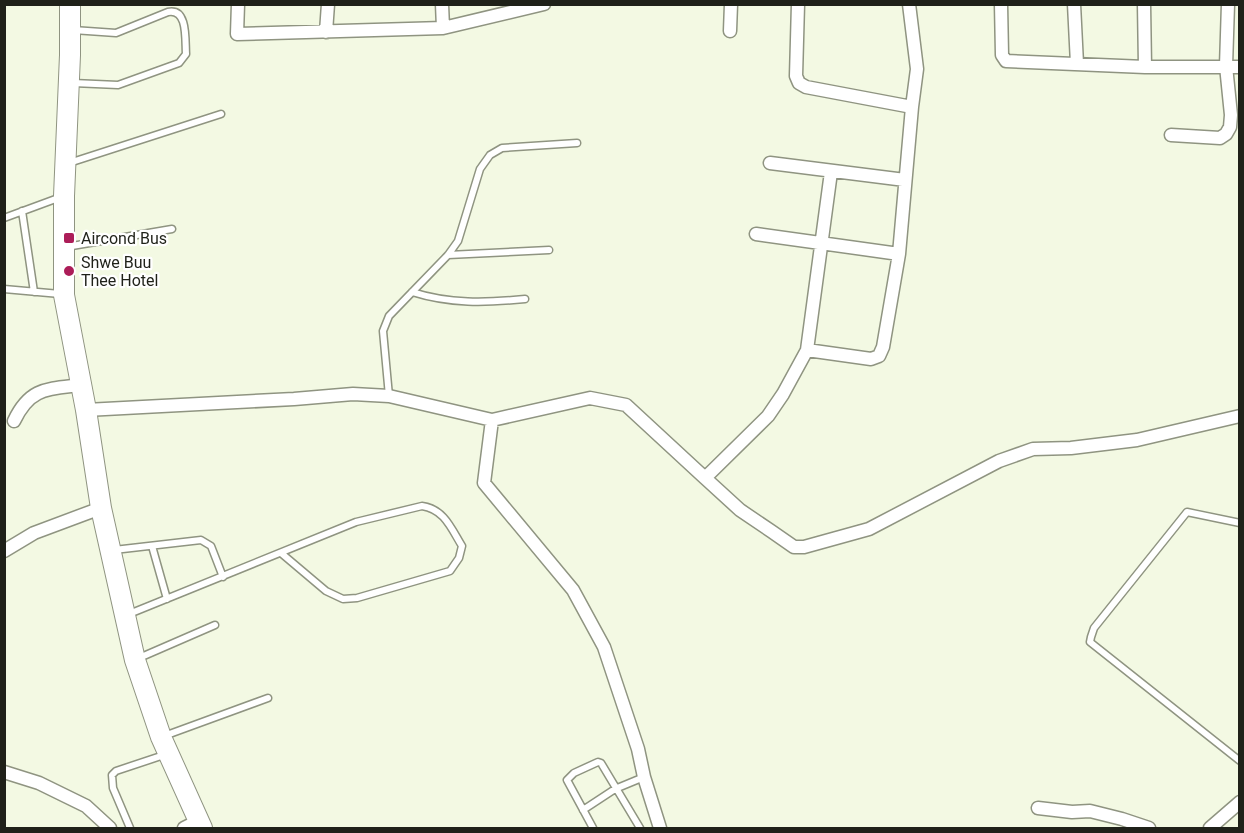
<svg xmlns="http://www.w3.org/2000/svg" width="1244" height="833" viewBox="0 0 1244 833" font-family="Roboto,sans-serif">
<rect width="100%" height="100%" fill="#f3f9e3"/>
<g fill="none" stroke-linecap="round" stroke-linejoin="round">
<!-- service casing -->
<g stroke="#8f9481" stroke-width="9">
<path id="service" d="M73,83L118,85L179,63L186,54C185,39 188,8 168,12L116,33L73,30
M69,163L221,114
M22,211L34,292
M4,218L61,197
M66,247L172,229
M448,255L549,250
M4,289L60,294
M412,292C450,304 485,303 525,299
M389,396L383,331L389,316L448,255L458,241L480,169L490,155L502,148L577,143
M1240,523L1187,512L1094,628L1091,637L1090,642L1240,761
M152,546L167,599
M114,550L201,540L211,546L223,577
M129,614L356,522L422,506C444,509 451,528 462,546L459,558L450,571L357,598L343,599L326,591L281,553
M139,658L215,625
M164,736L268,698
M583,810L615,789L644,777
M130,828L113,788L112,775L116,771L167,754
M593,828L567,780L574,773L598,762L601,763L640,828"/>
</g>
<!-- minor casing -->
<g stroke="#8f9481" stroke-width="15">
<path id="minor" d="M238,4L237,34L443,28L544,4
M442,4L443,28
M798,4L796,76L799,83L806,87L912,107
M1001,4L1002,55L1006,61L1145,67H1240
M1074,4L1077,64
M1144,4L1145,67
M730,31L731,4
M326,32L328,4
M1171,135L1220,138L1226,134L1230,127L1231,115L1226,66L1228,4
M770,163L905,180
M756,234L899,254
M807,350L871,359L879,356L883,347L899,254L912,107L917,69L909,4
M86,410L294,399L353,394L389,396L492,420L590,398L626,405L705,478L768,416L783,394L807,350L831,172
M492,420L484,483L573,590L604,647L638,749L644,777L660,828
M14,421C30,387 48,389 81,385
M705,478L740,510L771,531L794,547H804L869,529L999,461L1033,449L1071,448L1137,440L1240,416
M4,551L34,533L101,508
M4,772L39,783L86,806L110,828
M1038,808L1072,812L1090,811L1122,819L1149,828
M184,828L198,821
M1210,828L1240,802"/>
</g>
<!-- trunk casing -->
<g stroke="#8f9481" stroke-width="22">
<path id="trunk" d="M70,4V55L64,196V295L86,410L101,508L135,660L161,737L202,828"/>
</g>
<!-- service -->
<use href="#service" stroke="#fff" stroke-width="6"/>
<!-- minor -->
<use href="#minor" stroke="#fff" stroke-width="12"/>
<!-- trunk -->
<use href="#trunk" stroke="#fff" stroke-width="20"/>
</g>
<!-- markers -->
<g fill="#ac1d58" stroke="#fff" stroke-width="2">
<rect x="63" y="232" width="12" height="12" rx="3"/>
<circle cx="69" cy="271" r="6"/>
</g>
<g text-anchor="middle" dominant-baseline="central" stroke-width="4.5" stroke-linejoin="round" paint-order="stroke">
<!-- poi labels -->
<g font-size="16" fill="#1f2119" stroke="#fff" text-anchor="start">
<text x="81" y="238">Aircond Bus</text>
<text x="81" y="262">Shwe Buu<tspan x="81" dy="18">Thee Hotel</tspan></text>
</g>
</g>
<!-- border -->
<rect width="1244" height="833" fill="none" stroke="#1f2119" stroke-width="12"/>
</svg>
